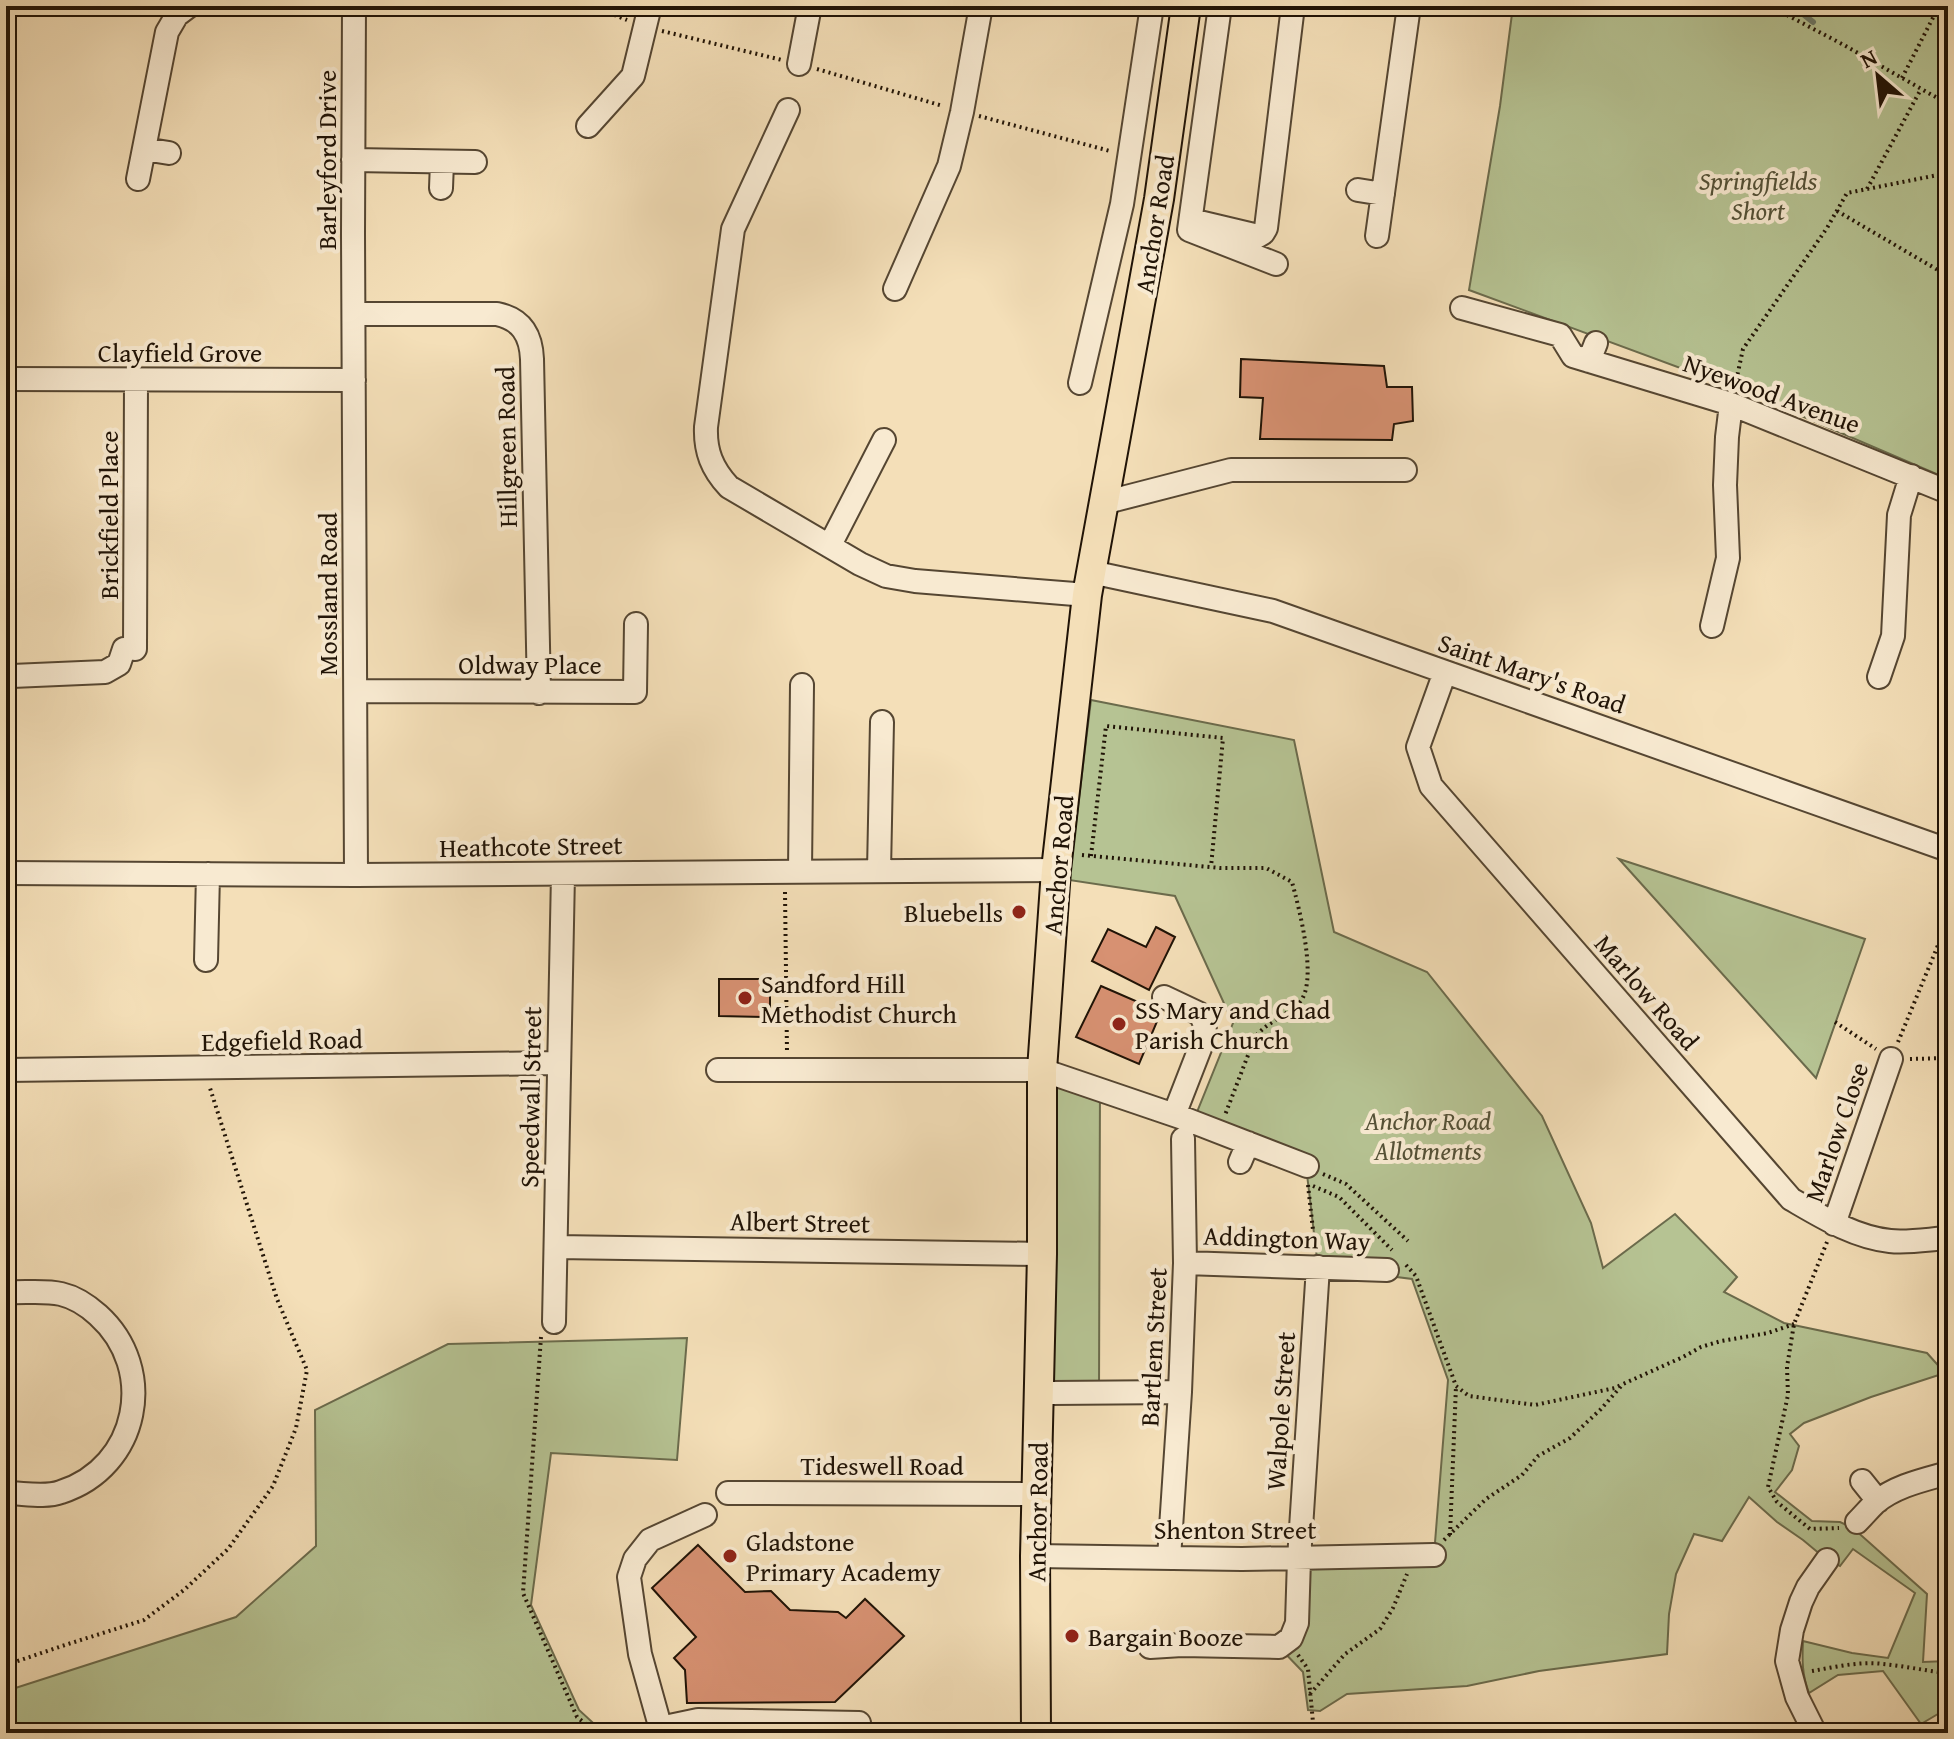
<svg xmlns="http://www.w3.org/2000/svg" width="1954" height="1739" viewBox="0 0 1954 1739" font-family="'Gentium Book Plus',serif">
<rect width="100%" height="100%" fill="#f4dfb8"/>
<filter id="stains"><feTurbulence type="fractalNoise" baseFrequency=".0025" numOctaves="4"/><feColorMatrix values="0 0 0 0 .2 0 0 0 0 .09 0 0 0 0 .02 0 0 0 .5 -.17"/></filter>
<radialGradient id="worn" r=".72"><stop offset=".6" stop-color="#630" stop-opacity="0"/><stop offset="1" stop-color="#630" stop-opacity=".3"/></radialGradient>
<!-- green -->
<path fill="#b6c393" stroke="#6b6b4c" stroke-width="2" d="M1513,6H1948V479L1748,393L1469,290L1500,106Z
M1091,700L1294,740L1334,932L1427,972L1542,1116L1591,1223L1603,1268L1675,1214L1737,1277L1724,1292L1784,1323L1927,1353L1945,1373L1871,1397L1804,1423L1790,1434L1799,1446L1792,1470L1775,1492L1812,1521L1840,1522L1853,1528L1927,1594L1923,1662L1948,1661V1708L1921,1724L1883,1671L1838,1675L1809,1693C1802,1675 1802,1660 1803,1641L1852,1653L1888,1658L1915,1593L1853,1549L1840,1566L1827,1560L1803,1540L1777,1522L1749,1497L1722,1541L1694,1534L1676,1574L1669,1614L1667,1654L1539,1671L1467,1686L1347,1694L1320,1711L1308,1710L1303,1672L1279,1647L1291,1638L1299,1559L1434,1555L1448,1380L1412,1279L1318,1267L1306,1166L1193,1122L1233,1023L1175,896L1069,880Z
M1619,859L1865,939L1816,1078Z
M1042,1070L1100,1083L1099,1393L1038,1390Z
M687,1338L677,1460L551,1453L531,1605L579,1710L604,1733H6V1691L236,1617L316,1546L315,1410L448,1344Z"/>
<g fill="none" stroke-linecap="round" stroke-linejoin="round">
<!-- stream -->
<path stroke="#6b7968" stroke-width="6" d="M1793,6L1813,22"/>
</g>
<!-- building -->
<path fill="#d79172" stroke="#201306" stroke-width="2" d="M1241,359L1384,366L1387,387H1412L1413,421L1394,424L1392,440L1260,439L1263,398L1240,397Z
M1156,927L1175,937L1149,990L1092,961L1108,929L1146,947Z
M719,979H770V1017L719,1016Z
M1101,986L1161,1012L1139,1064L1076,1037Z
M698,1545L745,1592L771,1591L790,1610L838,1612L846,1618L865,1599L904,1636L835,1702L687,1703L685,1670L674,1658L696,1637L652,1588Z"/>
<g fill="none" stroke-linecap="round" stroke-linejoin="round">
<!-- minor casing -->
<g stroke="#554632" stroke-width="26">
<path id="minor" d="M354,6L353,233L356,875
M1220,6L1189,230L1276,264
M799,64L810,6
M788,110L733,229L706,427C705,451 712,469 729,487L860,564L886,576L915,581L1087,595
M588,126L633,76L650,6
M144,149L169,153
M353,160L475,162
M138,179L167,32L177,15L189,6
M441,188L442,162
M1358,190L1383,194
M1199,222L1258,236L1263,233L1266,228L1293,6
M1377,236L1409,6
M895,289L949,166L962,112L981,6
M1462,308L1560,335L1573,356L1731,404L1948,492
M354,314H497C521,319 531,335 532,359L539,693
M1589,361L1596,343
M6,379L354,380
M1080,383L1122,204L1152,6
M1103,503L1231,470H1405
M830,545L884,440
M1091,572L1273,611L1948,850
M1712,626L1728,558L1725,485L1727,437L1731,404
M135,649L136,381
M1445,672L1418,747L1431,786L1791,1199C1822,1217 1854,1237 1890,1241C1909,1243 1930,1239 1948,1238
M12,676L105,672L119,664L124,649
M1879,677L1893,636L1899,515L1911,476
M356,691L635,692L636,624
M800,871L802,685
M879,871L882,722
M6,873L356,875L1056,870
M206,960L208,874
M1164,997L1200,1014L1205,1024L1204,1038L1174,1115
M6,1070L559,1063
M718,1070H1042L1183,1118L1307,1166
M1240,1162L1248,1143
M1834,1224L1891,1059
M556,1247L1042,1254
M1185,1263L1387,1270
M6,1292C23,1293 45,1290 61,1294C74,1297 88,1306 98,1315C158,1369 139,1467 61,1492C45,1498 23,1493 6,1493
M554,1322L563,874
M1038,1390L1051,1393L1180,1392
M1862,1481L1878,1501
M728,1493L1036,1494
M1857,1522C1863,1516 1869,1509 1875,1503C1895,1486 1923,1480 1948,1473
M1035,1556L1242,1559L1434,1555
M1169,1558L1180,1392L1185,1263L1183,1139
M1150,1647L1182,1645L1279,1647L1291,1638L1297,1623L1299,1559L1318,1267
M660,1728L698,1720L859,1723V1733
M662,1733L640,1654L629,1577L635,1559L650,1540L705,1515
M1815,1733L1797,1697L1787,1661L1792,1630L1801,1602L1808,1587L1827,1560"/>
</g>
<!-- major casing -->
<g stroke="#201306" stroke-width="32">
<path id="major" d="M1036,1733L1035,1556L1042,1254V1070L1056,870L1087,595L1159,199L1186,6"/>
</g>
<!-- path -->
<path stroke="#201306" stroke-width="4" stroke-dasharray="2 4" stroke-linecap="butt" d="M592,6L627,20
M1779,6L1787,15L1842,44L1948,104
M662,31L782,60
M817,69L943,106
M1902,78L1939,6
M979,116L1110,151
M1867,189L1921,89
M1837,211L1948,276
M1735,386L1743,349L1827,228L1847,193L1948,173
M1082,855L1220,868H1266L1292,882C1299,908 1319,983 1299,1003C1286,1016 1267,1022 1255,1037L1225,1115
M1091,856L1106,726L1223,738L1211,867
M785,892L787,1052
M1835,1022L1876,1049
M1898,1042L1948,921
M1910,1059L1948,1058
M1323,1174L1346,1184L1408,1241
M1308,1185L1315,1248
M1313,1186L1339,1197L1392,1250
M1827,1242L1794,1324L1787,1367L1788,1395L1768,1487L1777,1502L1810,1529L1839,1528
M1406,1265L1416,1276L1456,1386L1469,1396L1535,1405L1615,1388L1621,1385
M541,1337L523,1593L577,1717L597,1733
M1450,1535L1456,1386
M1444,1540L1486,1499L1522,1475L1538,1456L1570,1438L1601,1409L1623,1384L1683,1357L1701,1347L1721,1341L1768,1333L1794,1324
M1298,1655L1308,1669L1314,1733
M6,1665L65,1645L144,1620L184,1590L228,1549L273,1486L296,1428L307,1370L277,1299L210,1088
M1812,1671C1835,1667 1860,1661 1883,1664C1905,1666 1926,1671 1948,1673
M1310,1694L1345,1654L1380,1629L1393,1608L1407,1574"/>
<!-- minor -->
<use href="#minor" stroke="#f8ead1" stroke-width="22"/>
<!-- major -->
<use href="#major" stroke="#f4dfb8" stroke-width="28"/>
</g>
<!-- markers -->
<g fill="#8f2418" stroke="#f8ead1" stroke-width="3">
<circle cx="1019" cy="912" r="8"/>
<circle cx="745" cy="998" r="8"/>
<circle cx="1119" cy="1024" r="8"/>
<circle cx="730" cy="1556" r="8"/>
<circle cx="1072" cy="1636" r="8"/>
</g>
<g text-anchor="middle" dominant-baseline="central" stroke-width="8" stroke-linejoin="round" paint-order="stroke">
<!-- street labels -->
<g font-size="26" fill="#201306" stroke="#f8ead1">
<text transform="translate(326 160) rotate(-90)">Barleyford Drive</text>
<text transform="translate(1154 224) rotate(-81)">Anchor Road</text>
<text x="180" y="352">Clayfield Grove</text>
<text transform="translate(1772 393) rotate(20)">Nyewood Avenue</text>
<text transform="translate(506 447) rotate(-91)">Hillgreen Road</text>
<text transform="translate(108 515) rotate(-90)">Brickfield Place</text>
<text transform="translate(327 594) rotate(-90)">Mossland Road</text>
<text x="530" y="664">Oldway Place</text>
<text transform="translate(1532 673) rotate(19)">Saint Mary's Road</text>
<text transform="translate(531 846) rotate(-1)">Heathcote Street</text>
<text transform="translate(1058 865) rotate(-85)">Anchor Road</text>
<text transform="translate(1647 992) rotate(49)">Marlow Road</text>
<text transform="translate(282 1040) rotate(-1)">Edgefield Road</text>
<text transform="translate(530 1097) rotate(-89)">Speedwall Street</text>
<text transform="translate(1836 1132) rotate(-71)">Marlow Close</text>
<text transform="translate(800 1222) rotate(1)">Albert Street</text>
<text transform="translate(1287 1238) rotate(2)">Addington Way</text>
<text transform="translate(1153 1347) rotate(-87)">Bartlem Street</text>
<text transform="translate(1280 1411) rotate(-86)">Walpole Street</text>
<text x="882" y="1465">Tideswell Road</text>
<text transform="translate(1037 1512) rotate(-89)">Anchor Road</text>
<text x="1235" y="1529">Shenton Street</text>
</g>
<!-- park labels -->
<g font-size="26" font-style="italic" fill="#545137" stroke="#f8ead1">
<text x="1758" y="180">Springfields<tspan x="1758" dy="30">Short</tspan></text>
<text x="1428" y="1120">Anchor Road<tspan x="1428" dy="30">Allotments</tspan></text>
</g>
<!-- poi labels -->
<g font-size="26" fill="#201306" stroke="#f8ead1" text-anchor="start">
<text x="1003" y="912" text-anchor="end">Bluebells</text>
<text x="761" y="983">Sandford Hill<tspan x="761" dy="30">Methodist Church</tspan></text>
<text x="1135" y="1009">SS Mary and Chad<tspan x="1135" dy="30">Parish Church</tspan></text>
<text x="746" y="1541">Gladstone<tspan x="746" dy="30">Primary Academy</tspan></text>
<text x="1088" y="1636">Bargain Booze</text>
</g>
</g>
<!-- margin -->
<rect width="1954" height="1739" fill="none" stroke="#f4dfb8" stroke-width="32"/>
<rect x="8" y="8" width="1938" height="1723" fill="none" stroke="#201306" stroke-width="4"/>
<rect x="16" y="16" width="1922" height="1707" fill="none" stroke="#201306" stroke-width="2"/>
<!-- north arrow -->
<g transform="translate(1878 76) rotate(332)" stroke="#f8ead1" stroke-width="6" paint-order="stroke">
<path d="M0-6L14 30L0 20L-14 30Z" fill="#201306"/>
<text y="-12" font-size="22" font-weight="bold" text-anchor="middle" fill="#201306">N</text>
</g>
<rect width="100%" height="100%" filter="url(#stains)"/>
<rect width="100%" height="100%" fill="url(#worn)"/>
</svg>
